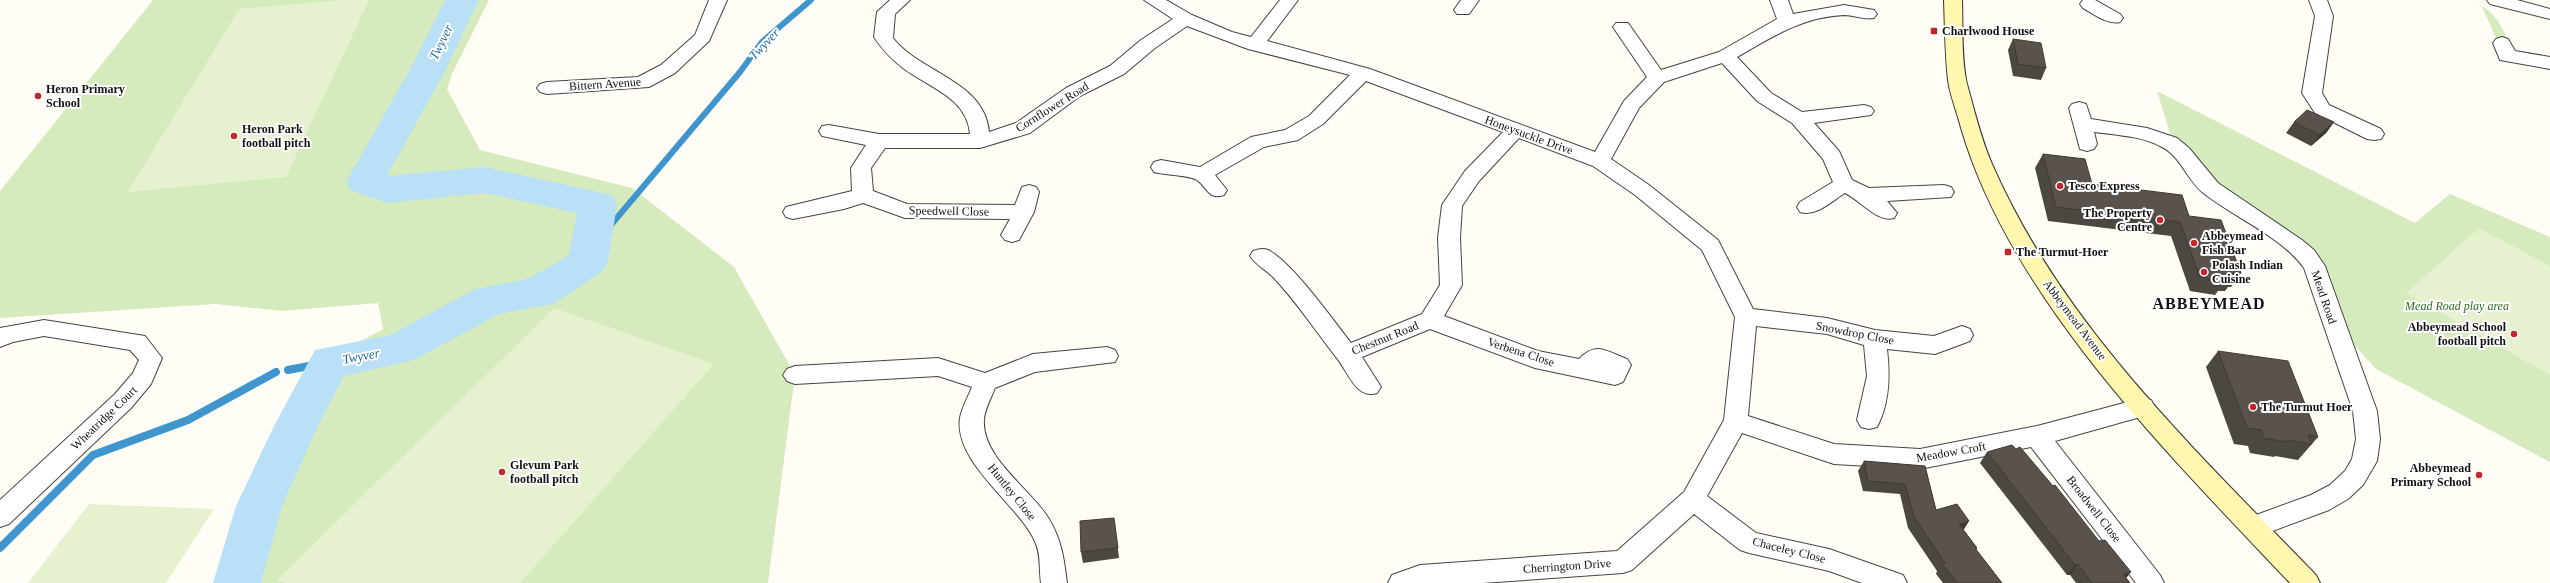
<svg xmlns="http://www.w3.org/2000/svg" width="2550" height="583" viewBox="0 0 2550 583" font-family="Georgia,serif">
<rect width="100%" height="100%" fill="#fffdf5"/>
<!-- green -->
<path fill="#d5ebbd" d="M153,0H489L452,74L447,89L480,150L632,188L734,267L795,375L768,583H237L259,506L296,426L318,365L383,329L378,303L282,311L215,304L0,318V191Z
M2476,4C2493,9 2501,25 2508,40L2496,38L2482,7Z
M2157,91L2415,223L2450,194L2550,237V462L2376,369L2333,322L2319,278L2265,225L2169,142L2170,133Z"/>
<!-- pitch -->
<path fill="#e6f2cf" d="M342,0H369L286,177L128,192L239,9Z
M2479,228L2550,266V375L2406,293Z
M554,308L714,364L520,583H285L277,580Z
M89,504L214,509L166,583H28Z"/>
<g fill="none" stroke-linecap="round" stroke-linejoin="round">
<!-- stream-far1 -->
<path stroke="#3f96cf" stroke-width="6" d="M588,262L610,226L740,72L762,42L811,0"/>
<!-- stream -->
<path stroke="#3f96cf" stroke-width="8" d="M288,370L330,362
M0,548L93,455L188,420L276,372"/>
<!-- river -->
<path fill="#b9e0f7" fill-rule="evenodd" d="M445,0H479L444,73L387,176L485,167L612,195L617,204L608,262L602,272L553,304L499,314L414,360L344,376L318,426L282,506L261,583H213L236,506L274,426L315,350L390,335L475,289L528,279L569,255L577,213L485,193L388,203L352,191L346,182L408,73Z"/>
<!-- street casing -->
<g stroke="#444" stroke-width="2">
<path id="street" d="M709,0H727L709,41L675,73L649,87L547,94L540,92L537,88L540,84L547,82L638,77L661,65L695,35Z
M890,0H910L895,14L893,38C920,73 985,81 989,132L1016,123L1066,88L1110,66L1141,40L1173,19L1144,0H1166L1192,15L1232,32L1251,37L1280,0H1298L1267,41L1370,69L1595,152L1624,101L1647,77L1613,27L1616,23H1628L1661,70L1719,52L1777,19L1770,0H1788L1793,14L1844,5L1874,10L1877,14L1874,18C1864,20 1854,15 1844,15C1802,17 1772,37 1737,57L1771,93L1802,112L1864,105L1871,107L1874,111L1871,115L1814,123L1839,151L1852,180L1869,188L1944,185L1951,187L1954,192L1951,197L1887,201L1897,213L1894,218C1878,223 1861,201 1845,193C1832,201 1816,217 1800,212L1797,207L1800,202L1833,182L1823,159L1792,123L1757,101L1722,63L1664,82L1639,108L1611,159L1649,185L1718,240L1753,309L1827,318L1875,330L1934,336L1962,326L1970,329L1973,335L1970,341L1935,354L1887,349C1890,374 1890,403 1877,427L1869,429L1861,427L1857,420L1867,376L1864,345L1827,334L1756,326L1748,416L1834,444L1920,449L2037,426L2143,398L2151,400L2155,407L2151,414L2055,441L2160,575L2164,583H2136L2031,447L1920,469L1834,464L1742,433L1707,496L1756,533L1829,549L1903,575L1907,583H1862L1829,571L1749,553L1740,550L1694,514L1632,570L1623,573L1482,583H1388L1392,575L1420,565L1617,551L1684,492L1724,420L1735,317L1702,250L1635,195L1593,166L1519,138L1479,181L1462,206L1460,238L1462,285L1444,316L1538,351L1579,359C1596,341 1606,351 1627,359L1631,365L1623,382L1615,385L1535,368L1430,329L1362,357L1381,387L1377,393C1356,400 1348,371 1336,357C1315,330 1296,301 1273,277C1265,269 1256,265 1250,256L1253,251C1259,249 1263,248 1268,250C1292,262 1333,320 1351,343L1422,314L1440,285L1438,238L1442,205L1465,171L1503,132L1366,81L1323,124L1298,140L1264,147L1215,175L1227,190L1224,195C1208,200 1208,188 1197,180C1189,175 1164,175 1154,172L1151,167L1154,162L1161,160L1200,167L1251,137L1285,130L1309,116L1350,75L1248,49L1187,26L1155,48L1124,74L1080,96L1030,133L980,148H885L871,168L873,191L907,204L1015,205L1022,187L1029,185L1036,187L1039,192L1034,212L1019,240L1012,242L1005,240L1001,235L1010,219L905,218L863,203L844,209L793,219L786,217L783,212L786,207L852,191L851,168L866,145L822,136L819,131L822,126L829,125L879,134H970C967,97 929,88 903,68C891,59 882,49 874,37L877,12Z
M1461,0H1479L1469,14H1457L1454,10Z
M2083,0H2095L2120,14L2123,18L2120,22C2107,25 2094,14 2083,8L2080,4Z
M2309,0H2327L2333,16L2322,93L2329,105L2381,129L2384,134L2381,139L2374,140L2367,139L2315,113L2302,93L2315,16Z
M2487,0H2517L2550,9V19L2490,4Z
M2502,37L2508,39L2515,51L2550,57V69L2500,60L2493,43L2496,39Z
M2079,102L2086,104L2091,119L2147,128L2177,138L2189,148L2218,183L2302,240L2314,250L2325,266L2377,411L2380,439L2377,461L2363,485L2348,499L2329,510L2254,538L2245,535L2241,527L2245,519L2311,495L2330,485L2345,471L2352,459L2356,439L2353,411L2304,268C2281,236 2233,217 2202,192C2187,179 2180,156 2162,147C2142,136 2117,135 2094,132L2097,144L2094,149L2087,151L2080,149L2069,108L2072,104Z
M44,320L145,336L162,358L151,384L131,408L9,524L0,527V500L115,394L133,373L139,360L130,350L44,336L13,342L0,347V328Z
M1107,347L1115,350L1118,356L1115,362L1035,372L995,388C991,398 985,409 984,419C981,458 1031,489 1049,519C1062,541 1064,559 1067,583H1041C1039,570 1041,556 1036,544C1022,507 953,463 960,418C962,407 968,397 972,387L938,376L795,384L787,381L783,375L787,369L795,366L938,358L985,373L1033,354Z"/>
</g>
<!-- secondary casing -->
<g stroke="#333" stroke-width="2">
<path id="secondary" d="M1944,0H1962C1963,26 1961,59 1967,84C1974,109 1981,139 1992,164C2062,325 2196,451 2316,575L2320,583H2290C2170,456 2011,299 1961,128C1957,112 1950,96 1948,80C1945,54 1945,27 1944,0Z"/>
</g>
<!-- street -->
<use href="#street" fill="#fff" fill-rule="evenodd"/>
<!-- secondary -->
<use href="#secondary" fill="#fff6b0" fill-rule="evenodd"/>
</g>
<!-- wall -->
<path fill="#4d4742" d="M2013,39L2046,68L2041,80L2013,76L2008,50Z
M2294,122H2334L2326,133L2311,146L2286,133Z
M2043,154L2092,184L2189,216L2241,273L2231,287H2228L2225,291H2218L2215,295L2190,291L2171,236L2048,221L2035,168Z
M2218,351L2318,437L2298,460L2275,456L2274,457L2250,453L2248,446L2234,444L2206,367Z
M1987,452L2126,578L2130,583H2076L2070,575H2067L1980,463Z
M1864,461L1925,466L1936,510L1963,530L1977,548L1976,550L2002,583H1943L1936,574L1937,571L1908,528L1900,494L1863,491L1858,471Z
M1114,518L1119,558L1083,563L1081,552Z"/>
<!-- shaded-wall -->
<path fill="#3f3936" d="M2334,122L2326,133L2311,146L2319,135Z
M1969,521L1963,531L1959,524Z
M2078,564L2070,575H2067L2075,565Z
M2131,572L2123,582V574Z"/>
<!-- building -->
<path fill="#5a524d" stroke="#3f3936" d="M2013,39L2041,43L2046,68L2018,64Z
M2307,110L2334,122L2319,135L2294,122Z
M2043,154L2085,159L2092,184L2182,195L2189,216L2221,220L2241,273L2233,272L2235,277L2224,276L2225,281L2200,277L2180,222L2056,207Z
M2218,351L2288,361L2318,437L2308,435L2312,444L2287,440V442L2264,438L2261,430L2247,428Z
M2012,445L2016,449L2020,447L2053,486L2055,485L2099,541L2105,540L2131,572L2123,574L2130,583H2092L2078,564L2075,565L1987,452Z
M1864,461L1925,466L1936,510L1957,504L1969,521L1959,524L1977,548H1975L2002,583H1957L1942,564L1945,563L1914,517L1905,484L1868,481Z
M1114,518L1118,548L1081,552L1080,521Z"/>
<!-- markers -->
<g fill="#c4262e" stroke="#fff" stroke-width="1.5">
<rect x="1930" y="27" width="8" height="8" rx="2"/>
<circle cx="38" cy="96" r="4"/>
<circle cx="234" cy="136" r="4"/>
<circle cx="2060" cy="186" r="4"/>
<circle cx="2160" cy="220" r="4"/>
<circle cx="2194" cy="243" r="4"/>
<rect x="2004" y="248" width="8" height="8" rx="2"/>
<circle cx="2204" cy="272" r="4"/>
<circle cx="2514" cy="334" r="4"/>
<circle cx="2253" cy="407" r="4"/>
<circle cx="502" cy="472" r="4"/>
<circle cx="2479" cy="475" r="4"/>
</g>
<g text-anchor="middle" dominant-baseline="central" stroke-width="4" stroke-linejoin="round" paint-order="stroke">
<!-- poi labels -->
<g font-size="12" font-weight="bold" fill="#111" stroke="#fff" text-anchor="start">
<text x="1942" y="31">Charlwood House</text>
<text x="46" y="89">Heron Primary<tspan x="46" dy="14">School</tspan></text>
<text x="242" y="129">Heron Park<tspan x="242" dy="14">football pitch</tspan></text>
<text x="2068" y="186">Tesco Express</text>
<text x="2152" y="213" text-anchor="end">The Property<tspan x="2152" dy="14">Centre</tspan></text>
<text x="2202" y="236">Abbeymead<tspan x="2202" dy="14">Fish Bar</tspan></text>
<text x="2016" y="252">The Turmut-Hoer</text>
<text x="2212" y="265">Polash Indian<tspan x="2212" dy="14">Cuisine</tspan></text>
<text x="2506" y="327" text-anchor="end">Abbeymead School<tspan x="2506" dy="14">football pitch</tspan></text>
<text x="2261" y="407">The Turmut Hoer</text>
<text x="510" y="465">Glevum Park<tspan x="510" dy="14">football pitch</tspan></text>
<text x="2471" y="468" text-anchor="end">Abbeymead<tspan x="2471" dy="14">Primary School</tspan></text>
</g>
<!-- street labels -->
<g font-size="12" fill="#111" stroke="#fff">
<text transform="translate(605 84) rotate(-4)">Bittern Avenue</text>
<text transform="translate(1052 107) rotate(-32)">Cornflower Road</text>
<text transform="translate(1529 135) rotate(20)">Honeysuckle Drive</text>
<text transform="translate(949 211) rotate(1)">Speedwell Close</text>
<text transform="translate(2324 297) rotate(71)">Mead Road</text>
<text transform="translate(2075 320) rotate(53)">Abbeymead Avenue</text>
<text transform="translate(1855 333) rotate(11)">Snowdrop Close</text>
<text transform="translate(1385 338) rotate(-22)">Chestnut Road</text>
<text transform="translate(1521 352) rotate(18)">Verbena Close</text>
<text transform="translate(104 418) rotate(-44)">Wheatridge Court</text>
<text transform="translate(1951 452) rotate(-10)">Meadow Croft</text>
<text transform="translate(1012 492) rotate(51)">Huntley Close</text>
<text transform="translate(2094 509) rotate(52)">Broadwell Close</text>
<text transform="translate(1789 550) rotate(14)">Chaceley Close</text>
<text transform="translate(1567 566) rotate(-4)">Cherrington Drive</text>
</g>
<!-- park labels -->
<g font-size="12" font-style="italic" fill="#2f6b1f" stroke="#fff">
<text x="2457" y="306">Mead Road play area</text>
</g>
<!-- water labels -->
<g font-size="13" font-style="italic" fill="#1768a6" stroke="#fff">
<text transform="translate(441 42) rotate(-64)">Twyver</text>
<text transform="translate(764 44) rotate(-46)">Twyver</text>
<text transform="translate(361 356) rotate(-11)">Twyver</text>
</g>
<!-- district labels -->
<g font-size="16" font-weight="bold" letter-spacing="1" fill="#111" stroke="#fff">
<text x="2209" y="303">ABBEYMEAD</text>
</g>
</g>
</svg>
